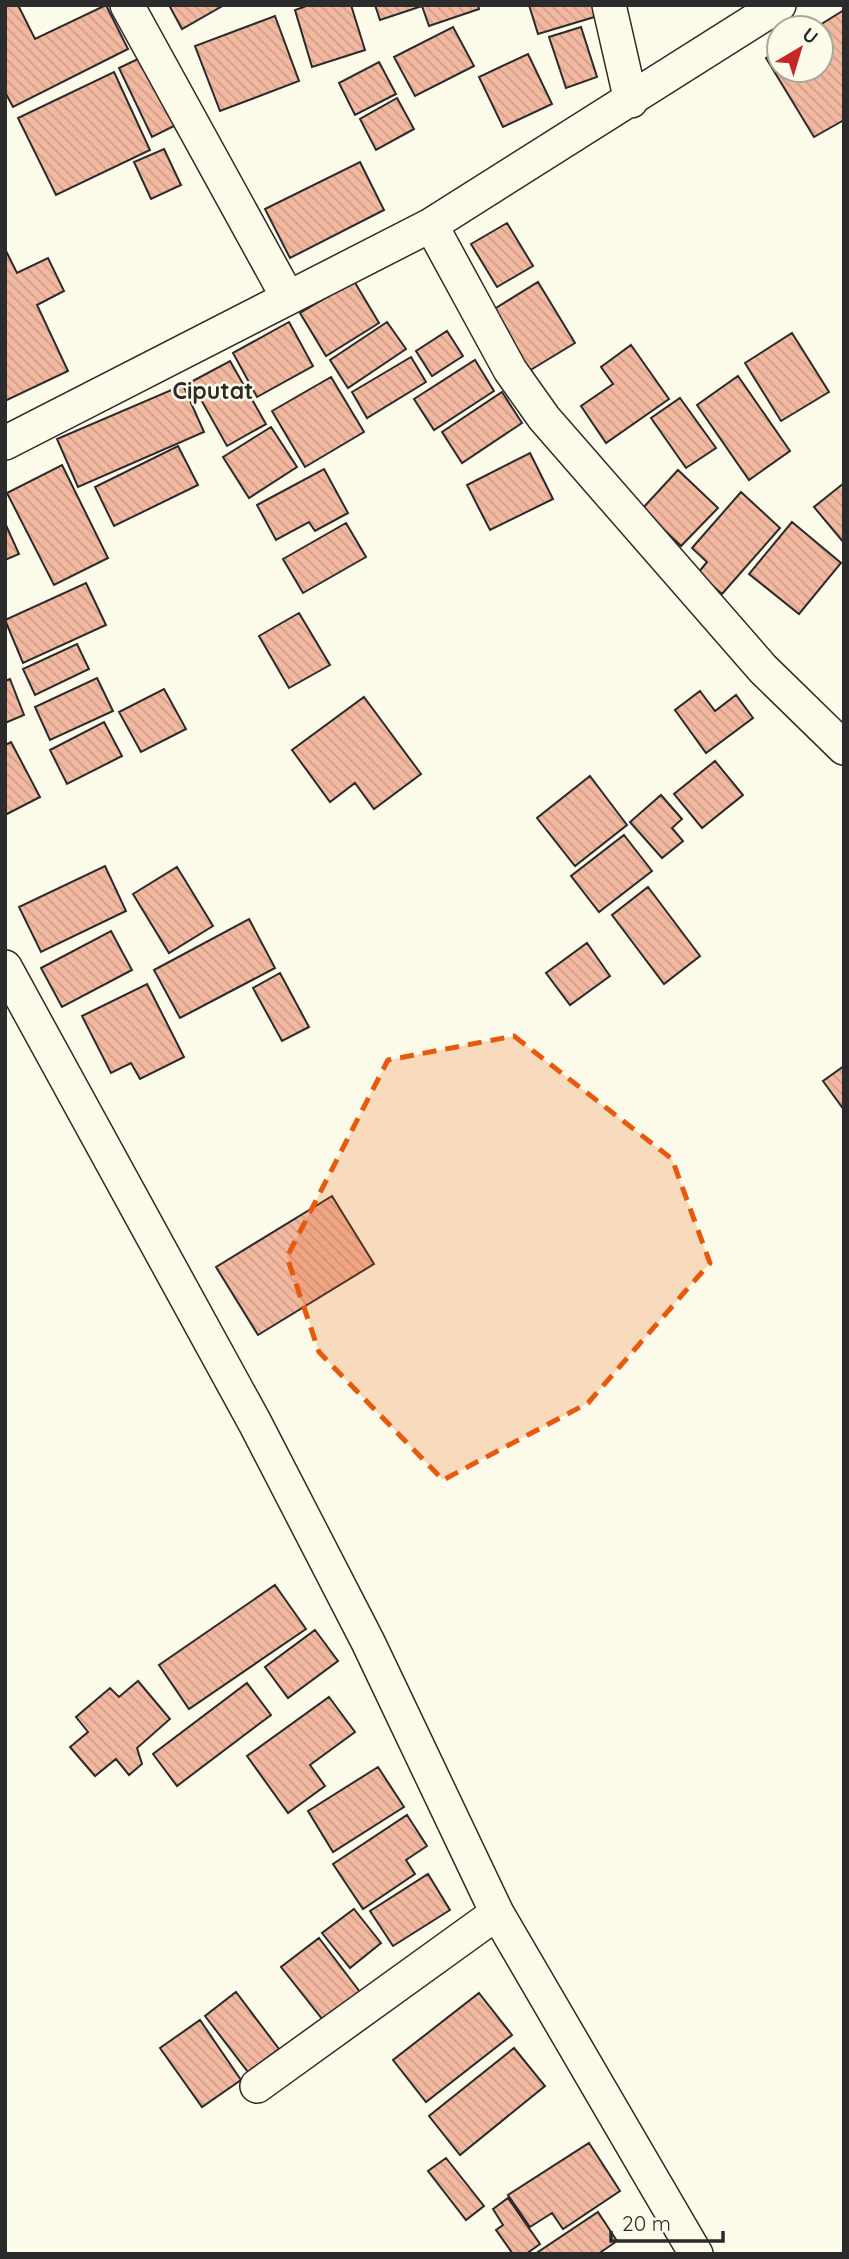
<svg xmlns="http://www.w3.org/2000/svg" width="849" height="2259" viewBox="0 0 849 2259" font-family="Quicksand,sans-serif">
<defs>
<pattern id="building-back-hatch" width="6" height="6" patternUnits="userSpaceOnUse" patternTransform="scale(1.75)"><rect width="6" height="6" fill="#f2b8a0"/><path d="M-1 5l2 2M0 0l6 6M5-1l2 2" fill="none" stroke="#d09e8a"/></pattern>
</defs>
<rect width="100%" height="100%" fill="#fdfbea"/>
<!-- building -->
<path fill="url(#building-back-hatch)" stroke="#2b2b2b" stroke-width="2" d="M5,5H18L35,39L106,5L128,49L13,107L5,92Z
M169,5H224L182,29Z
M309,5H351L365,50L312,67L295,10Z
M375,5H478L479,9L429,26L422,6L380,20Z
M529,5H598L601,15L538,34Z
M844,10V120L814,137L766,58L779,50V70H821V28H815Z
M275,16L299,81L220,111L195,46Z
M453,27L474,66L415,96L394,57Z
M581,27L597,77L566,88L549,37Z
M528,54L552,104L503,127L479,77Z
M144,56L178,124L152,137L119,68Z
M379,62L396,94L355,115L339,83Z
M114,72L150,150L56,195L18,118Z
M397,98L414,129L376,150L360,119Z
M164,149L181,185L151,199L134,162Z
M360,162L384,210L290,258L265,209Z
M507,223L533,266L497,287L471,244Z
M5,249L17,273L48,258L64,291L37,305L68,371L5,401Z
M354,281L379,323L326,356L300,313Z
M538,282L575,343L529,371L491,311Z
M289,322L313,366L257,397L233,353Z
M387,322L406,349L348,388L330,360Z
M447,331L463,356L432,376L416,351Z
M792,333L829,392L781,421L745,363Z
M631,345L669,399L606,443L581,406L613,384L601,367Z
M411,357L426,382L367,418L352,392Z
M475,360L494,391L434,430L414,399Z
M230,361L266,424L227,446L191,382Z
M738,376L790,451L749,480L697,405Z
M331,377L364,432L305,467L272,411Z
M183,385L204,432L78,487L57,439Z
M502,392L522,423L462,463L442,432Z
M680,398L716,448L686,468L651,418Z
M271,427L297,467L249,498L223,457Z
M178,446L198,485L114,526L95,487Z
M530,453L553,499L490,530L467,485Z
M62,465L108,558L54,585L7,493Z
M324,469L348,513L315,531L309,522L276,540L257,505Z
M678,470L718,508L681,546L642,509Z
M844,483V543L814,507Z
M741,492L780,528L722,594L698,573L707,562L692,548Z
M792,522L841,563L799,614L749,574Z
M5,523L19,554L5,560Z
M346,523L366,557L303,593L283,559Z
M86,583L106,625L23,663L5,620Z
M299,613L330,665L289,688L259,636Z
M77,644L89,669L35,695L23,669Z
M97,678L113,711L50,740L35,707Z
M10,679L24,715L5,723V681Z
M164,689L186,729L141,752L119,712Z
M700,691L715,711L736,695L753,718L706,753L675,710Z
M364,697L421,774L374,809L355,783L330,802L292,750Z
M104,722L122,756L67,784L50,750Z
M11,742L40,797L5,815V745Z
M715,761L743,795L702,828L674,794Z
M590,776L627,825L575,866L537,818Z
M661,795L682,819L672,828L683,841L662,858L630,822Z
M624,835L652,871L599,912L571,876Z
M105,866L126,911L41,952L19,907Z
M177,867L213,926L169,953L133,894Z
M648,887L700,956L664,984L612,915Z
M249,919L275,968L180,1018L154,970Z
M111,931L132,970L62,1007L41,968Z
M587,943L610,976L570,1005L546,973Z
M280,973L309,1027L282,1041L253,988Z
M147,984L184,1057L140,1079L131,1063L111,1073L82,1016Z
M844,1066V1110L823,1081Z
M332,1196L374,1264L258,1335L216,1267Z
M275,1585L306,1629L189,1709L159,1665Z
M315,1630L338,1661L288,1698L265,1667Z
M138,1681L170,1719L137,1748L142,1764L129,1775L116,1759L95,1776L70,1747L88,1732L76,1717L110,1688L119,1697Z
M247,1683L271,1715L177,1786L153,1754Z
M329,1697L355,1732L310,1765L325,1786L288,1813L247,1756Z
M378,1767L404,1807L333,1852L308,1811Z
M407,1815L427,1846L406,1860L415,1874L363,1909L333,1864Z
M428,1874L450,1910L393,1946L370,1911Z
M354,1909L381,1943L350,1968L322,1933Z
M319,1938L360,1992L323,2020L281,1967Z
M236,1992L279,2049L248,2072L205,2016Z
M479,1993L512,2035L426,2102L393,2060Z
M200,2020L241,2080L202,2107L160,2048Z
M514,2048L545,2086L460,2155L429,2116Z
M589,2143L620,2191L563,2229L552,2213L530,2227L508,2195Z
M446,2158L484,2206L466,2220L428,2171Z
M508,2198L540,2244L526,2254H513L496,2230L503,2225L493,2209Z
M598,2212L617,2241L598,2254H535Z"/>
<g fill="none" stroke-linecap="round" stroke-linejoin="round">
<!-- street casing -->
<g stroke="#2b2b2b" stroke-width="36">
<path id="street" d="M127,5L287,296
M609,5L631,101
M431,225L510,370L544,418L763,669L844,748
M5,443L431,225L779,5
M5,967L255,1423L368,1642L497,1913L696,2254
M257,2086L497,1913"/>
</g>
<!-- street -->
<use href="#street" stroke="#fdfbea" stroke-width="33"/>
</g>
<!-- marked area -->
<path fill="#e8590c" fill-opacity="0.2" stroke="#e8590c" stroke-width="5" stroke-dasharray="14 9" stroke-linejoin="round" d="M514,1036L672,1159L710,1263L588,1403L443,1480L319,1352L287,1257L388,1060Z"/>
<g text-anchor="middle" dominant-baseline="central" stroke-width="5" stroke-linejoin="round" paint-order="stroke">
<!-- quarter labels -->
<g font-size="23" font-weight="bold" fill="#2b2b2b" stroke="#fdfbea">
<text x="213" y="390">Ciputat</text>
</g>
</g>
<!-- border -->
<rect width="849" height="2259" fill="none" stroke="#2b2b2b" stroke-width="14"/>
<!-- north arrow -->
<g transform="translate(800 49) rotate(38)"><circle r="33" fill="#fdfbea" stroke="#a9a89e" stroke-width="2"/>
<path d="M0-5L12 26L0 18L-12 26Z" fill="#c62828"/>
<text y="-10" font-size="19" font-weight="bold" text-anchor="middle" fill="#2b2b2b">U</text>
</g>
<!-- scale -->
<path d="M611 2231v10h112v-10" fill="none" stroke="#2b2b2b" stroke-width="3.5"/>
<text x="622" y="2231" font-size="21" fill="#2b2b2b" stroke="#fdfbea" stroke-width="5" paint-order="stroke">20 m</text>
</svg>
